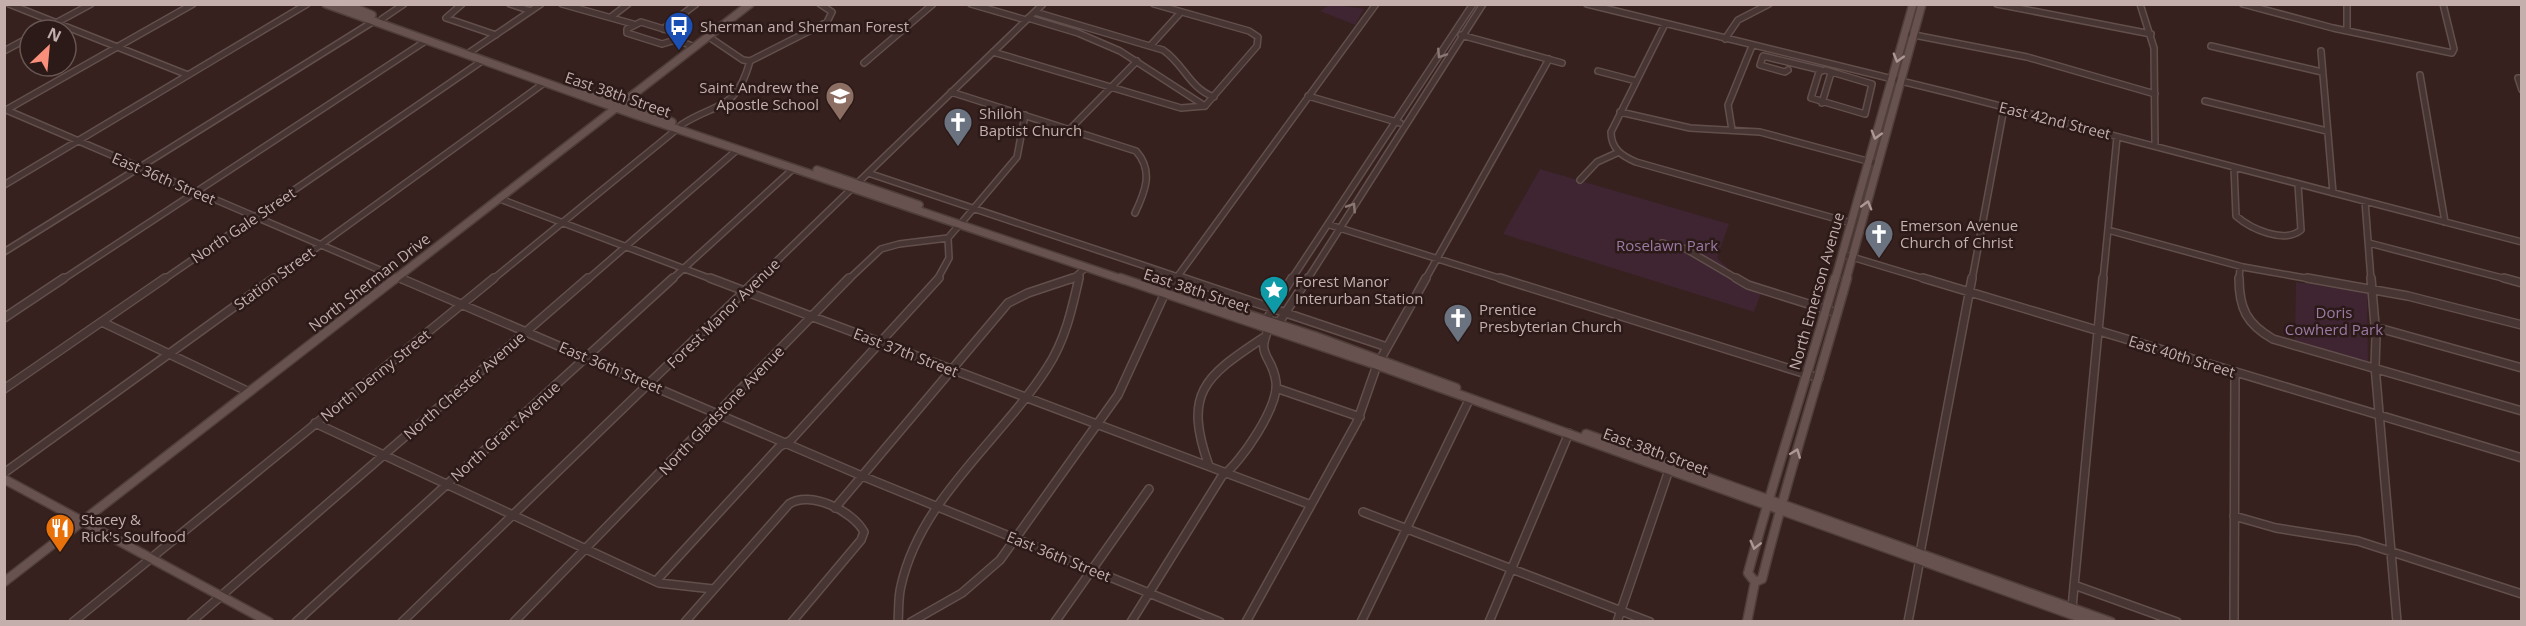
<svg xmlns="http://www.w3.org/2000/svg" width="2526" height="626" viewBox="0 0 2526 626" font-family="'Open Sans',sans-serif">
<rect width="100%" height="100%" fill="#36211e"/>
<!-- green -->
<path fill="#3e2531" d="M1331,4L1364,9L1355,25L1320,11Z
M1540,169L1729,224L1717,258L1733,273L1764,285L1754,312L1503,234Z
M2296,282L2367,293L2368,364L2295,343Z"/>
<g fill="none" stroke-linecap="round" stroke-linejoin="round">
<!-- minor-far1 casing -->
<g stroke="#624f4c" stroke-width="8">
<path id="minor-far1" d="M9,4L188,75
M462,4L446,18L496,35
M510,4L531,11
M562,4L633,24
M971,4L1026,20
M1587,4L1954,94L2522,242
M1997,4L2151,34
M2140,4L2154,48L2155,146
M2243,4L2333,28L2452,53L2454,49L2443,4
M2347,4V31
M1035,12L1163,50C1184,64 1189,88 1214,97
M611,17L628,4
M1028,18L1078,33L1120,51L1205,106
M382,19L404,4
M641,22L680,34L682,38L662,44L627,33V29Z
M1665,24L1611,132C1611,149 1622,156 1636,162L1851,223
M663,29L696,4
M43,30L91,4
M1909,34L2027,57L2155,94
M1461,35L1562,63
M709,37L743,60L750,61
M1725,39L1738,20L1769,4
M679,41L695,47
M1151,45L1181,12
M2211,46L2322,72
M4,51L30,37
M2321,51L2333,193
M470,52L541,4
M993,52L1181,108L1205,106L1257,46L1258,37L1249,31L1154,4
M750,61L827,22L832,12L820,4
M864,63L933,4
M1788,70L1785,72L1760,65L1763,56L1821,70
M1825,70L1872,84L1865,114L1811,98L1819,72Z
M1598,71L1636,81
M2420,75L2445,222
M2522,78H2518L2522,90
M951,92L1136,151C1154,171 1145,192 1135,213
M1308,96L1400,123
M2205,101L2327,131
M1822,103L1831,73
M4,109L403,280
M6,110L193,4
M1620,112L1690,128L1760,132L1878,164
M681,125C716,102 736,112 750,61
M1070,129L1137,61
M1732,130L1728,105L1752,46
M2234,167L2236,216C2251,229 2284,244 2301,230L2298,184
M868,173L1187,280
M1580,180L1597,162L1619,152
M4,185L307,4
M500,199L714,280
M2365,201L2371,280
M963,221L1017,157L1025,115
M1330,225L1505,280
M2108,230L2243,267L2316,280
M1662,243L1686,249L1739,280
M2369,243L2510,280
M4,252L374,21
M1842,254L1928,280
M62,280L427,40
M163,280L482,61
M272,280L544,83
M492,280L677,129
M587,280L738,149
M671,280L794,168
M757,280L1043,4
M848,280L881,249L899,244L948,238
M937,280L949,258L948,238L960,224
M1071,280L1087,267
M1079,280L1080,276
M1175,280L1376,4
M1291,280L1473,4
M1307,280L1483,4
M1425,280L1549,59
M1972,280L2004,108
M2103,280L2117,137
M2239,280L2240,267"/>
</g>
<!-- minor casing -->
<g stroke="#624f4c" stroke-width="10">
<path id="minor" d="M400,278L862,476L1220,622
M710,278L1311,505
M1182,278L1387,347
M1500,278L1819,378
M1736,278L1748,285L1837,313
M1923,278L2522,458
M2239,278C2239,309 2247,324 2273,339L2522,411
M2307,278L2408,296L2522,325
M2371,278L2376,337L2375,366L2397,622
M2504,278L2522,283
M1168,290L1177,278
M4,318L64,278
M102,322L249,392
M1272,322L1268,317L1292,278
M2375,327L2522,368
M1380,360L1426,278
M1276,388L1360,417
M4,389L165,278
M315,423L659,583L713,589
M1209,466C1183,393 1204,377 1263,338
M4,473L274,278
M835,508L1008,303L1028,293L1073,278
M1363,512L1650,622
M2234,516L2276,528L2358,541L2522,594
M1920,553L1972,278
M656,581L779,447L791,440L939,278
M2074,585L2177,622
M2072,608L2103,278
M73,622L494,278
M191,622L588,278
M296,622L673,278
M402,622L758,278
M514,622L849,278
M685,622L789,504C810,490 853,511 864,532L861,540L792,622
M898,622C899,610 898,597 901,586C920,499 1001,440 1047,368C1065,341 1072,309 1079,278
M911,622L962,593L1000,560L1118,395L1165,293
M1055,622L1149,489
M1131,622L1222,476C1241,463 1279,406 1276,382C1272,352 1253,358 1272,322L1280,321L1308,278
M1246,622L1357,422L1377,365
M1361,622L1470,398
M1489,622L1569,433
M1617,622L1669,470
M1908,622L1920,559
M2234,622L2235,372"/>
</g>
<!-- major-far1 casing -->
<g stroke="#503e3b" stroke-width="10">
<path id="major-far1" d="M326,4L633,114L1124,280
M346,4L372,15
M576,88L672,122
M817,170L919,205
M394,280L750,4
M1835,280L1913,4
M1846,280L1922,4"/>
</g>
<!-- major casing -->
<g stroke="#503e3b" stroke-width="11">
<path id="major" d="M1120,278L1377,365L2092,622
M1209,302L1314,336L1456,388
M1586,434L2111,622
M4,479L269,622
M4,582L396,278
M1755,582L1748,573C1775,474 1807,377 1835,278
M1755,582L1762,579C1787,478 1819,379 1847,278
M1747,622L1755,582"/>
</g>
<!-- minor-far1 -->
<use href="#minor-far1" stroke="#463532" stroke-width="5"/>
<!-- minor -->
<use href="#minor" stroke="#463532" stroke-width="7"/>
<!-- major-far1 -->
<use href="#major-far1" stroke="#67524f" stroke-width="7"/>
<!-- major -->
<use href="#major" stroke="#67524f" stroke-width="8"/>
</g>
<!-- one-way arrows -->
<defs><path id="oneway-chevron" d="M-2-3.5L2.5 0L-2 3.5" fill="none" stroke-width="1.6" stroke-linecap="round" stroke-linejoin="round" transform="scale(1.5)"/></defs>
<g stroke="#8b7875">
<use href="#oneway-chevron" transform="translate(1441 54) rotate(123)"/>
<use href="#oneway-chevron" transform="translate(1352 207) rotate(-57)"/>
</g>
<g stroke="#ad9895">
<use href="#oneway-chevron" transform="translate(1898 58) rotate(106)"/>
<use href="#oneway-chevron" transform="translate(1876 135) rotate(106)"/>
<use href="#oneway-chevron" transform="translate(1867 205) rotate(-74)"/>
<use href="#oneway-chevron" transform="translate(1796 453) rotate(-69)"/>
<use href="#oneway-chevron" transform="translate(1755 545) rotate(104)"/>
</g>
<!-- icons -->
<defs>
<g id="bus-pin" transform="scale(1.5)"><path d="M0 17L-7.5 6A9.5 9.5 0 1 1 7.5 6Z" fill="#1a4fb4" stroke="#2b1a18"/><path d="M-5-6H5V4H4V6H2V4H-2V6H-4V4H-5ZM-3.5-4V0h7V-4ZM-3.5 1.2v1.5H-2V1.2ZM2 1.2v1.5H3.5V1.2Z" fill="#fff"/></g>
<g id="school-pin" transform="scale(1.5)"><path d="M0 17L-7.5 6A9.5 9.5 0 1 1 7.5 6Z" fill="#8d6e63" stroke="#2b1a18"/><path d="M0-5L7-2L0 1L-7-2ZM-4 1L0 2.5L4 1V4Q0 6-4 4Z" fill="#fff"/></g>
<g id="church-pin" transform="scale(1.5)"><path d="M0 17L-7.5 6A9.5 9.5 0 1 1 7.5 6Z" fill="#6b7280" stroke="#2b1a18"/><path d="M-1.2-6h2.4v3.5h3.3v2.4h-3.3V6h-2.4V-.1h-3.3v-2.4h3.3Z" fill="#fff"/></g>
<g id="sight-pin" transform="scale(1.5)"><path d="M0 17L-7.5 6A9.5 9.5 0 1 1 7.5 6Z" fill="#0f9aa8" stroke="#2b1a18"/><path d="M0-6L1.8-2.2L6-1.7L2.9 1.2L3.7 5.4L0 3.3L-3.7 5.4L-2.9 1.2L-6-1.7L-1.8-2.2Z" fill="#fff"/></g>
<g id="restaurant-pin" transform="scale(1.5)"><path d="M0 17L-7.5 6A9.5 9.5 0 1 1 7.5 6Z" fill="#e8710a" stroke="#2b1a18"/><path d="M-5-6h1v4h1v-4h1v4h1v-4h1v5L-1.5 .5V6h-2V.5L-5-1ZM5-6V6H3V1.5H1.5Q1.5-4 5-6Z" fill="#fff"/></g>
</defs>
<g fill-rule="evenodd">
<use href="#bus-pin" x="679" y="26"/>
<use href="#school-pin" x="840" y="96"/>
<use href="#church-pin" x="958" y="122"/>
<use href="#church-pin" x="1879" y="234"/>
<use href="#sight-pin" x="1274" y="290"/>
<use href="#church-pin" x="1458" y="318"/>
<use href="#restaurant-pin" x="60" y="528"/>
</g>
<g text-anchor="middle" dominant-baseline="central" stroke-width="5" stroke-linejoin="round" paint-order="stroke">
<!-- poi labels -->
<g font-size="15" fill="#c4afac" stroke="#2b1a18" text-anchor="start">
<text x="700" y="26">Sherman and Sherman Forest</text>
<text x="819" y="87" text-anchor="end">Saint Andrew the<tspan x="819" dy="17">Apostle School</tspan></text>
<text x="979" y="113">Shiloh<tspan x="979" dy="17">Baptist Church</tspan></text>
<text x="1900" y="225">Emerson Avenue<tspan x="1900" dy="17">Church of Christ</tspan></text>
<text x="1295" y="281">Forest Manor<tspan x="1295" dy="17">Interurban Station</tspan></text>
<text x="1479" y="309">Prentice<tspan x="1479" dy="17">Presbyterian Church</tspan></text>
<text x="81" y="519">Stacey &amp;<tspan x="81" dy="17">Rick's Soulfood</tspan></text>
</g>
<!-- street labels -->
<g font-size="15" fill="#c4afac" stroke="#2b1a18">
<text transform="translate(618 94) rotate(19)">East 38th Street</text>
<text transform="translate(2055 120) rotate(14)">East 42nd Street</text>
<text transform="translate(164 178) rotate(23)">East 36th Street</text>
<text transform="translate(243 225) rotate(-34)">North Gale Street</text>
<text transform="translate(274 278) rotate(-36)">Station Street</text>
<text transform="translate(369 282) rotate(-38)">North Sherman Drive</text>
<text transform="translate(1197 290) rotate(18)">East 38th Street</text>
<text transform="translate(1816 291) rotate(-74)">North Emerson Avenue</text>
<text transform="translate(723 313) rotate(-44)">Forest Manor Avenue</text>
<text transform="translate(906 352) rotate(21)">East 37th Street</text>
<text transform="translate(2182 356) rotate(17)">East 40th Street</text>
<text transform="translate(611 367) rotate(23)">East 36th Street</text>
<text transform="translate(375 375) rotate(-39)">North Denny Street</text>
<text transform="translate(464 385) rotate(-41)">North Chester Avenue</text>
<text transform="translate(721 410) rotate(-46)">North Gladstone Avenue</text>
<text transform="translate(505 431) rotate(-42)">North Grant Avenue</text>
<text transform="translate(1656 451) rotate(20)">East 38th Street</text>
<text transform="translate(1059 556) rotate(22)">East 36th Street</text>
</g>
<!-- park labels -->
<g font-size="15" fill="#9b7aa4" stroke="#2b1a18">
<text x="1667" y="245">Roselawn Park</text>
<text x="2334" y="312">Doris<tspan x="2334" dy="17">Cowherd Park</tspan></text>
</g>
</g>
<!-- border -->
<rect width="2526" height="626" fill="none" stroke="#c4afac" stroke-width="12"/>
<!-- north arrow -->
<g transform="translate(48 48) rotate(26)"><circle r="28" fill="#2b1a18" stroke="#685653" stroke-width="1.5"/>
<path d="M0-4.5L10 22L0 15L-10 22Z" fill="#fa8f7b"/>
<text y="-9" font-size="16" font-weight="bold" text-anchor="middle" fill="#c4afac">N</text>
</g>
</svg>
